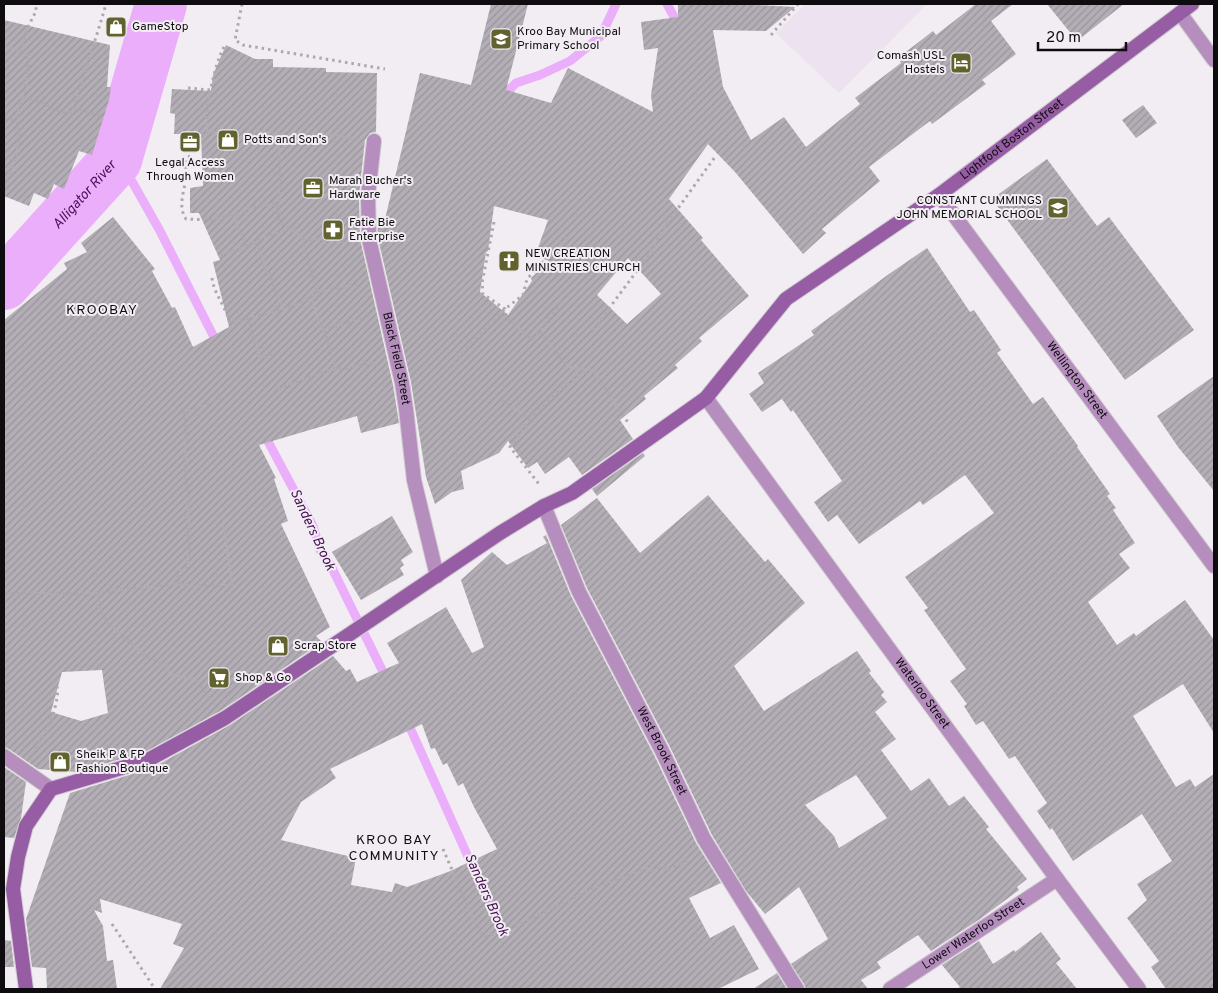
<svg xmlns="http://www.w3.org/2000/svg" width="1218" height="993" viewBox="0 0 1218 993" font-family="Overpass,sans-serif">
<defs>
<pattern id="building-hatch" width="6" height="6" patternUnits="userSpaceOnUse" patternTransform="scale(1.25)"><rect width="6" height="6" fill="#b3aeb5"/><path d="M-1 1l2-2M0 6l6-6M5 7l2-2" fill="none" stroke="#99949a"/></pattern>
</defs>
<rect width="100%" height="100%" fill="#f2edf3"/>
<!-- built -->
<path fill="#ede2ef" d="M805,4H927L839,93L776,33Z"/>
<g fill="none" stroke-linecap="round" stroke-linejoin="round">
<!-- stream -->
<path stroke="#ebaefa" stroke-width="9" d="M667,4L680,28
M143,69L125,169L160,231L218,345
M505,102L510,89L516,83L540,75L570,61L601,36L616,4
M263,432L313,526L320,550L331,566L387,680
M407,721L474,870"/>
<!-- river -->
<path stroke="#ebaefa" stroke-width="52" id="s1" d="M4,284L116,160L161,4"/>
</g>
<!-- building -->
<path fill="url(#building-hatch)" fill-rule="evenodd" d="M491,4H528L506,90L551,103L568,68L653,112L651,95L658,48L644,50L641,22L678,17V4H735L795,7L766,31L713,30L723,87L751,140L784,117L806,147L860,104L855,98L901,63L898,58L933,31L936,35L976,4H1013L991,21L1016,54L982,80L986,84L932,124L930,121L869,167L880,181L822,229L826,233L803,254L735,172L708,144L669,199L703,238L701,240L749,296L699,338L702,341L675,365L678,368L644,396L646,399L620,420L633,439L582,475L569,457L545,474L537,462L528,468L508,441L499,453L461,471L464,489L452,492L435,504L426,477L411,382L378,238L377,218L385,219L420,73L471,85ZM494,206L548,220L535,256L549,261L531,278L532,281L508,315L480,292L486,252L488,251ZM628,258L661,294L627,324L597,295Z
M1047,4H1124L1077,41Z
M4,20L110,45L107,87H111L109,100L92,155L79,151L64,189L54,184L48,199L34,193L29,206L4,196Z
M226,45L255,59H273V67L326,68V72L377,73L376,132L370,133L365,140L359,195L360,239L393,385L399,423L361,433L357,416L259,445L276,478L274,479L288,521L281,524L330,627L316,636L322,642L220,711L145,752L76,772L38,769L9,749L4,747V320L67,269L64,263L87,252L81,243L113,217L155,269L152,271L172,308L175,307L193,347L229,327L213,262L220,260L199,213H190V188L203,186L201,134H174L175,114L170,113L172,89L211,91L213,75ZM102,670L108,713L81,721L51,712L62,672Z
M1143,105L1157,123L1136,138L1122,120Z
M1047,159L1097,226L1109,217L1194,330L1125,380L992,199Z
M927,248L970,312L974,310L1001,350L997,353L1033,404L1043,397L1078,446L1077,447L1110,494L1107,496L1116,508L1113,510L1135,543L1119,554L1130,568L1088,602L1117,645L1134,633L1136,636L1185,600L1214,640V733L1183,684L1133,716L1176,787L1190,779L1195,787L1214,774V989H1166L1151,967L1159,961L1127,918L1147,900L1137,884L1172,861L1142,814L1073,861L1052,828L1050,830L1037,811L1047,803L1015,756L1009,759L983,721L976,725L964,706L967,704L950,681L966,669L924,610L928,608L905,577L994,513L965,475L923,505L920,501L859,544L837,515L828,522L814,502L842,481L793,410L791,412L782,399L762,412L749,394L764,383L758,373L814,335L811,331L889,274Z
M1214,376V491L1178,447L1157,416Z
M643,453L645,456L597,496L592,489Z
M708,495L765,562L768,559L805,603L734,666L764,711L857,651L871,671L869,673L884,692L881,695L887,702L875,712L896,739L881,750L911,791L929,778L949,806L964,796L989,827L986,829L1027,879L1017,887L1019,890L980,919L931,951L918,935L877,962L881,968L861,980L868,989H806L804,984L791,964L828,939L799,887L765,914L746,891L712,835L670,747L587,588L561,525L597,498L640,553ZM856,775L887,818L839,848L834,836L805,805Z
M392,516L413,552L401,560L404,565L400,568L404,575L361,600L332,552Z
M546,535L571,596L654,755L696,843L721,883L689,898L710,938L734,925L759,969L718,989H160L184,948L173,944L182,924L100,899L102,913L94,910L103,926L107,961L113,960L117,989H47L46,968L32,967L26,919L70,793L152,768L230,725L333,656L346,671L350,669L357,682L399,663L387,643L446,607L472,653L484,647L461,580L492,552L507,565L547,543L543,537ZM422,724L431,749L435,748L443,765L447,763L458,786L463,783L474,807L497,849L448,872L407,887L395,883L392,892L351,885L356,858L281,840L301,802L336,778L330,769Z
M4,767L26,782L21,818L14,838L4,837Z
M1041,932L1061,959L1056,963L1077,989H957L960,987L942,965L979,941L993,964L1014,950L1015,952Z
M4,940L11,941L14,967H4Z
M777,973L787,989H753Z"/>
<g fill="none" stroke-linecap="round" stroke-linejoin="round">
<!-- minor casing -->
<g stroke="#cec9cf" stroke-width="16">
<g id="minor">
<path d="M1180,13L1214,60"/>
<path id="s2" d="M374,141L368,196L369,239L402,383L406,409L414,480L437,576"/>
<path id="s3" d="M939,195L1214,566"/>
<path id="s4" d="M706,398L1057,879L1139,989"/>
<path id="s5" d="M544,506L579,592L662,751L704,839L797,989"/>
<path d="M4,756L51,789"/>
<path id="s6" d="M890,989L1057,879"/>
</g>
</g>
<!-- secondary casing -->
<g stroke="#cec9cf" stroke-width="16">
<g id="secondary">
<path id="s7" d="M26,989L13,889L18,857L26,826L51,789L148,760L225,718L500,533L544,506L572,493L706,398L786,299L939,195L1192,4"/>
</g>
</g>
<!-- path -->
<path stroke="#aca8ad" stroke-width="3" stroke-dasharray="2.5 4" stroke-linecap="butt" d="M242,4L235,40L243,45L385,69
M771,35L798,4
M4,46L21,51
M224,47C216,60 202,117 208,131L229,134L263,132L340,135L353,138
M188,88L210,90
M23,97L47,103V107L68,114L74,108
M100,116L74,108C84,73 96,39 106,4
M4,118L16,120
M208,131L206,135L198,138L191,155L185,160C185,165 187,171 186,176C185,191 177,205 186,219L212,220L233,214L245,209L279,203
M277,134L280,164V198L277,214L280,221L284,226L292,229L302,238L307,240L329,239L347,242
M4,186C11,167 26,140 16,120L27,82C25,75 29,64 29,56L21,51L27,29L36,11V4
M494,222L482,283L483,294L505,309L506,317L532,340L562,302
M302,238L304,249L318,292
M256,242L283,309L301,303L318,292L357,284
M246,246L287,228
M221,256L246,246L233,214
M212,278C214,294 226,307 230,323L283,309
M248,317L259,356L262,357L274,354
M322,330L365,318
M593,330L648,256L663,229L715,157
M540,332L564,362L572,368L593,369C606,388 616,407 630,425
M453,363L483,330L505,309L523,295L527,279L567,237
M335,368V370H337L376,362
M278,389L335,368L327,338L317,317L311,296
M502,400L530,419L561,389L587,369
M530,419L510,447L539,484
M179,584L198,586L232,585L224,526
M4,593L86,594L179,584V571L187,567L189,552L188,487L185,479L186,436L184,412L222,399
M98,593L99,609L107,622L147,657L166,665L168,673L171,675L194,679L200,685L212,702
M36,749C38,742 41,741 44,736C50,726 60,697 57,687C56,684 54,682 53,680
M443,849L475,923L484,937L516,926L594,888L646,868L652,871L664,867L667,871L690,858
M112,924L155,989"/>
<!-- minor -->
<use href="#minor" stroke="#b58ebe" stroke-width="14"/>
<!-- secondary -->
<use href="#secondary" stroke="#965da5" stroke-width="14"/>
</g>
<!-- icons -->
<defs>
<g id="shop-square" transform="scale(1.125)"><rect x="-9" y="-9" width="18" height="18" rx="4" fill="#62622f" stroke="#f2edf3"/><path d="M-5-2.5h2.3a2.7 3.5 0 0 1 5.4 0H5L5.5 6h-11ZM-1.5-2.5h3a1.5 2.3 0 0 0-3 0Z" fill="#fff"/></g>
<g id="school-square" transform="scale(1.125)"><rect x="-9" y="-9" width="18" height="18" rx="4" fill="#62622f" stroke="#f2edf3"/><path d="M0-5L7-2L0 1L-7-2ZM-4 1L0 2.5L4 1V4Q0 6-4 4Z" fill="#fff"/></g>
<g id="hotel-square" transform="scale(1.125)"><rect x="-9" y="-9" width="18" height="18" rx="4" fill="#62622f" stroke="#f2edf3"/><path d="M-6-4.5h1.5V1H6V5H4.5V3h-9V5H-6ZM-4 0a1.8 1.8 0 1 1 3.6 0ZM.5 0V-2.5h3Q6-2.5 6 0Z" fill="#fff"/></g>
<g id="office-square" transform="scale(1.125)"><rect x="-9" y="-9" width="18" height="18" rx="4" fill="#62622f" stroke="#f2edf3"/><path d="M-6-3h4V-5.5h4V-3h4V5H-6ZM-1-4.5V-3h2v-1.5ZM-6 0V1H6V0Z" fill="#fff"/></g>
<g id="pharmacy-square" transform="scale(1.125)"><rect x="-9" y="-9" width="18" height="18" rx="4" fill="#62622f" stroke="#f2edf3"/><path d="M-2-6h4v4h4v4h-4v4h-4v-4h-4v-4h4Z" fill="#fff"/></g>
<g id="church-square" transform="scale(1.125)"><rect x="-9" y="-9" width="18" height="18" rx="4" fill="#62622f" stroke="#f2edf3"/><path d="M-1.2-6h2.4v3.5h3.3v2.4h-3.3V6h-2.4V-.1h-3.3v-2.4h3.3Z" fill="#fff"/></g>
<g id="supermarket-square" transform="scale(1.125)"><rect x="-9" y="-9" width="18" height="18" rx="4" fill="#62622f" stroke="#f2edf3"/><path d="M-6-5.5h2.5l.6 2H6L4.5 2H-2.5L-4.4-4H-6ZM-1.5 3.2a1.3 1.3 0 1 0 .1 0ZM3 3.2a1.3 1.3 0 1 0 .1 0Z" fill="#fff"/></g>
</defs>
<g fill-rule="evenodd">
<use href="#shop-square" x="116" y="27"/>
<use href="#school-square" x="501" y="39"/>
<use href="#hotel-square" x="961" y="63"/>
<use href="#shop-square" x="228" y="140"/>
<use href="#office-square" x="190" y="142"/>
<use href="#office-square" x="313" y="188"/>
<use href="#school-square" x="1058" y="208"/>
<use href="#pharmacy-square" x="333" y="230"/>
<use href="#church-square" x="509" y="261"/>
<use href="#shop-square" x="278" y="646"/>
<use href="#supermarket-square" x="219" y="678"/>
<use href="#shop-square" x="60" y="762"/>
</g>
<g text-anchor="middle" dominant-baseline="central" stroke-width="4" stroke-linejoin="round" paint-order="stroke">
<!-- poi labels -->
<g font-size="12" fill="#0e0c0f" stroke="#f2edf3" text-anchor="start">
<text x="132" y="27">GameStop</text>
<text x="517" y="32">Kroo Bay Municipal<tspan x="517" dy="14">Primary School</tspan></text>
<text x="945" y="56" text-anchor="end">Comash USL<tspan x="945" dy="14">Hostels</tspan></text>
<text x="244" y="140">Potts and Son's</text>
<text x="190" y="163" text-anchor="middle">Legal Access<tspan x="190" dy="14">Through Women</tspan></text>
<text x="329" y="181">Marah Bucher's<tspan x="329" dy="14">Hardware</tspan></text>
<text x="1042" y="201" text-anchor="end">CONSTANT CUMMINGS<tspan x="1042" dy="14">JOHN MEMORIAL SCHOOL</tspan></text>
<text x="349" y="223">Fatie Bie<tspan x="349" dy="14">Enterprise</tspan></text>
<text x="525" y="254">NEW CREATION<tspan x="525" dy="14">MINISTRIES CHURCH</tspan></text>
<text x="294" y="646">Scrap Store</text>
<text x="235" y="678">Shop &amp; Go</text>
<text x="76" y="755">Sheik P &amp; FP<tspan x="76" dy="14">Fashion Boutique</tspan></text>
</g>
<!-- street labels -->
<g font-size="12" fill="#0e0c0f" stroke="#f2edf3">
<text stroke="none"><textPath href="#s7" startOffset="1381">Lightfoot Boston Street</textPath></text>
<text stroke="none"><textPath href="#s2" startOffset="221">Black Field Street</textPath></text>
<text stroke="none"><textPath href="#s3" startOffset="231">Wellington Street</textPath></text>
<text stroke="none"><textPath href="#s4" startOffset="366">Waterloo Street</textPath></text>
<text stroke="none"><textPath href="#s5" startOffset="272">West Brook Street</textPath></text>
<text stroke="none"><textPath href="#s6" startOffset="100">Lower Waterloo Street</textPath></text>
</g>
<!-- water labels -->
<g font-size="14" font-style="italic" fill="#471053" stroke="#f2edf3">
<text stroke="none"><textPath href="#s1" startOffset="120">Alligator River</textPath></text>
<text transform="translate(312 530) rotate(65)">Sanders Brook</text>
<text transform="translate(486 895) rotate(66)">Sanders Brook</text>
</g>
<!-- neighbourhood labels -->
<g font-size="14" letter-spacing="1" fill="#0e0c0f" stroke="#f2edf3">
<text x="102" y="310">KROOBAY</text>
<text x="394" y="840">KROO BAY<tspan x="394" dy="16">COMMUNITY</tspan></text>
</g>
</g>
<!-- border -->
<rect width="1218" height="993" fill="none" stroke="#0e0c0f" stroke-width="10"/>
<!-- scale -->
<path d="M1038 42v8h88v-8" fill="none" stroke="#0e0c0f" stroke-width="2.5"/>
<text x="1046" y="42" font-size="15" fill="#0e0c0f" stroke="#f2edf3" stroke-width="4" paint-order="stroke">20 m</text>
</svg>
